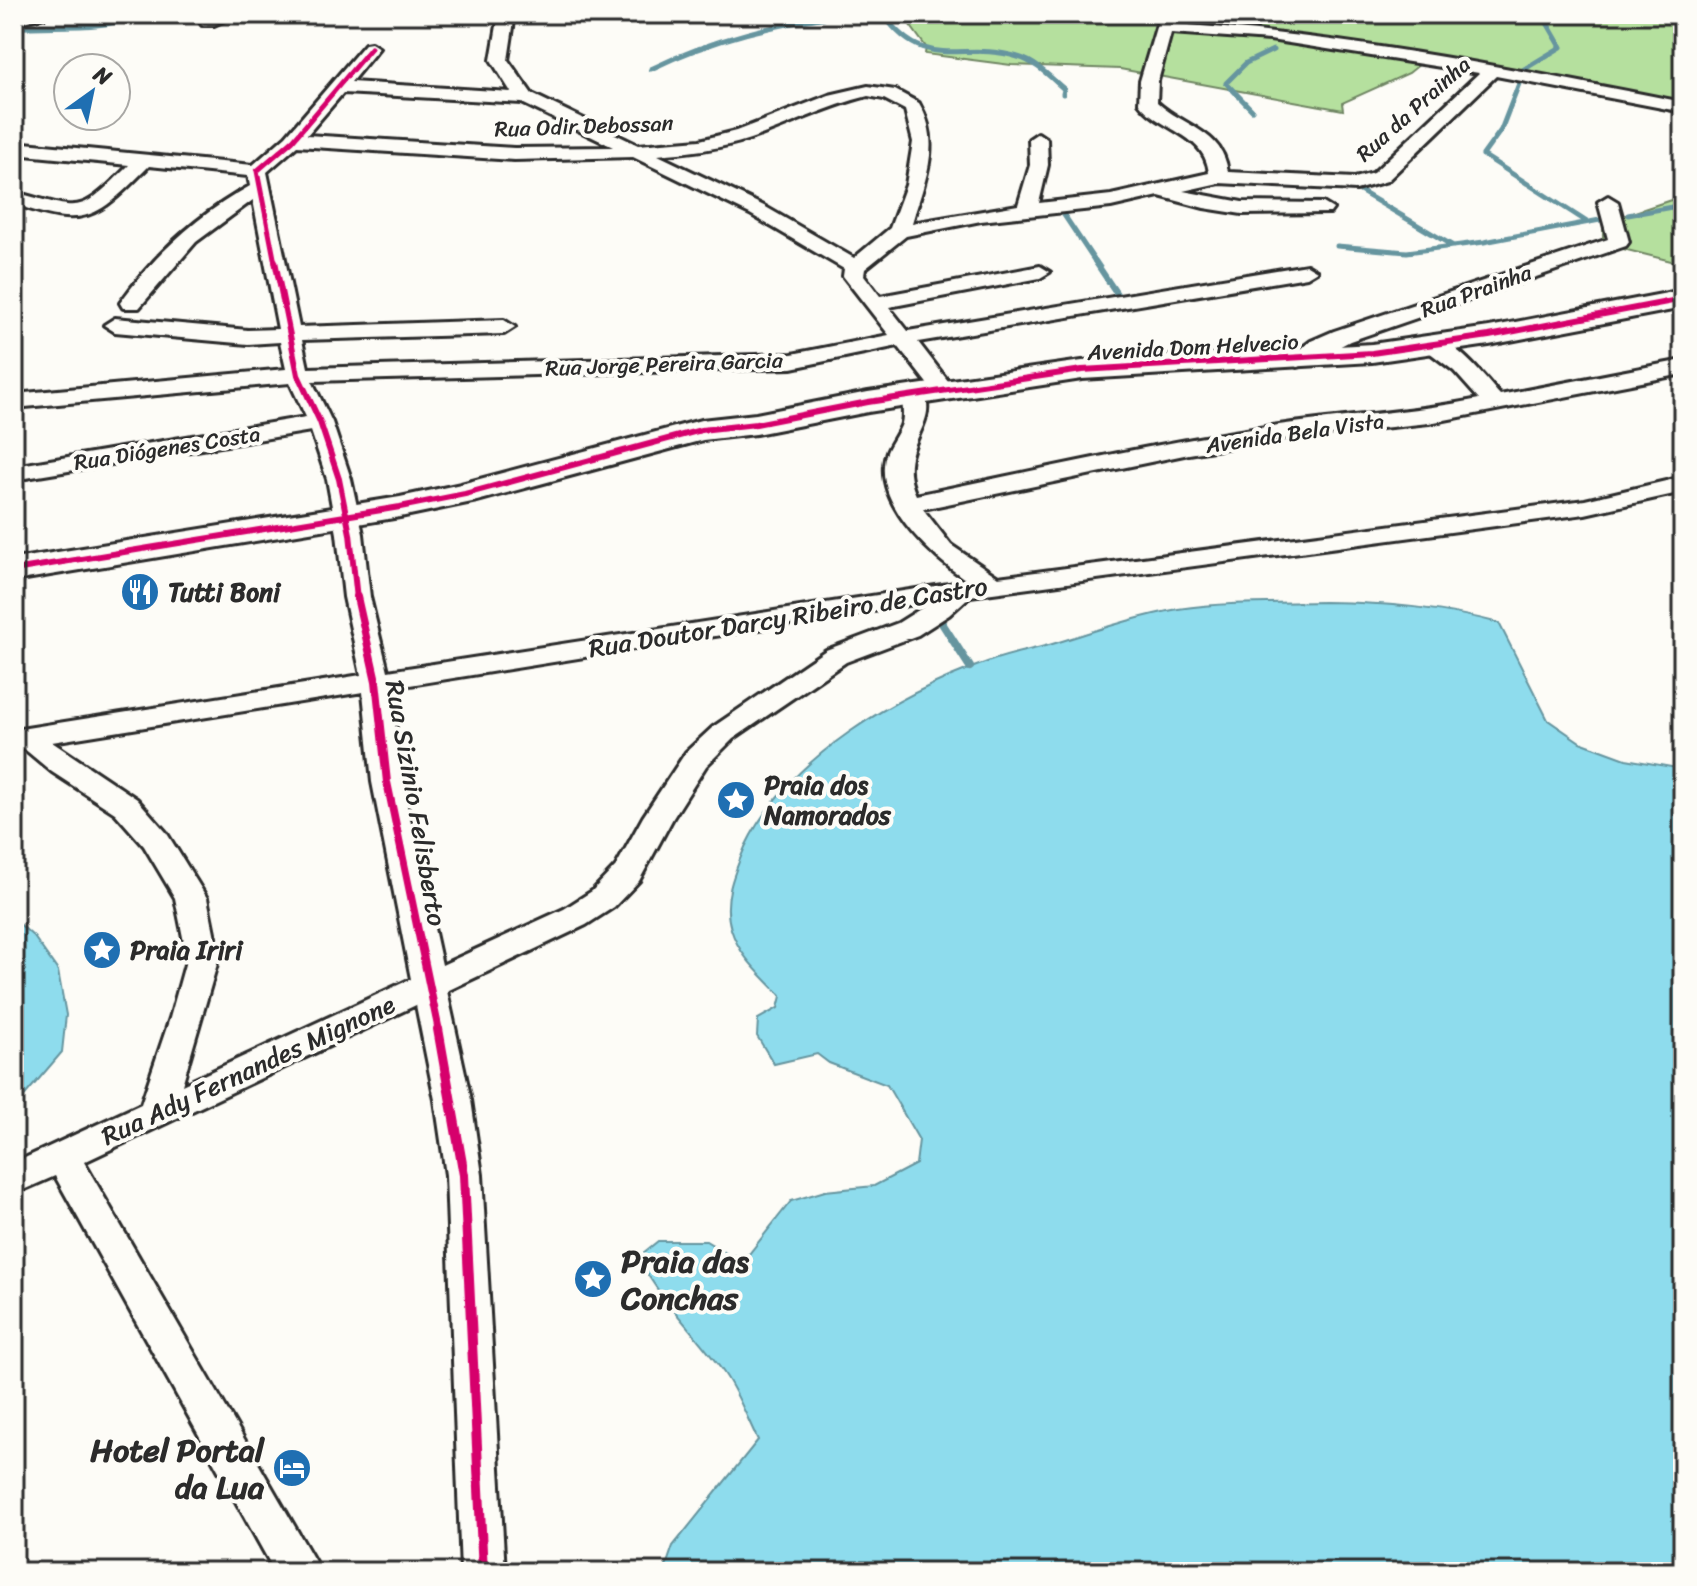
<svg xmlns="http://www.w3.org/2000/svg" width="1697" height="1586" viewBox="0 0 1697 1586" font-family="Sriracha,sans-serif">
<rect width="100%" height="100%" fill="#fdfcf7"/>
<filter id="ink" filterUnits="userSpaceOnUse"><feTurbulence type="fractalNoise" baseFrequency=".0125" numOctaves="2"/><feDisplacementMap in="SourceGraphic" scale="16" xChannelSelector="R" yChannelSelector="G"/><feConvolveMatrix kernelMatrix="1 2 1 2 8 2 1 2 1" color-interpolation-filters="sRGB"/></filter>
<g filter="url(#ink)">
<!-- green -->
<path fill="#b5e09e" stroke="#708664" stroke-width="2" d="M902,14H1683V105L1431,55L1409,73L1342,103L1343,110L1120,69L1011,65L925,54L926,47Z
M1683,196V264L1603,244V229L1617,218Z"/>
<!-- water -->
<path fill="#8edced" stroke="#66959f" stroke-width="2" d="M1324,602C1386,603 1439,607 1499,623L1548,720L1580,742L1626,759L1683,769V1572H664L673,1546L758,1440C747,1418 738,1393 724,1373C696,1333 659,1300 638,1257L658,1241H706L731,1256L749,1254L791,1201L825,1191L874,1186L916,1164L919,1140L887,1085L829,1063L817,1054L774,1064L757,1036L758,1019L778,1008L781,996C761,974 740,958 731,929C722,901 734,873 745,847C787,757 899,693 990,661C1009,654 1030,650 1049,645C1092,632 1134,617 1178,609C1226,602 1275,603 1324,602Z
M14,919L34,937L58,971L66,1015L62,1052L14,1108Z"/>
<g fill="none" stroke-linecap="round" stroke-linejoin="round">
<!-- stream-far2 -->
<path stroke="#66959f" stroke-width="5" d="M883,14C926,75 961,39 1018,57C1036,62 1050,77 1064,89L1063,94
M14,28C58,24 100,32 141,14
M651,69C714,38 777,24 846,14
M1521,71L1561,47L1546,21V14
M1520,81L1501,130L1483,155L1587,222
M1252,110L1226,83L1246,63L1273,50
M1355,188L1453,246
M1062,212L1096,263
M1628,215L1683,205
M1337,246L1407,252L1484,242L1600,220"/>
<!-- stream-far1 -->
<path stroke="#66959f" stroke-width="6" d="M1095,261L1117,294"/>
<!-- stream -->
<path stroke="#66959f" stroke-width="8" d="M940,620L970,667"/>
<!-- street casing -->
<g stroke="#2b2b2b" stroke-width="6">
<path id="street" d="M14,14H47L45,17L14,24Z
M215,14H238L214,25H202L200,22Z
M499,14H515L508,60L532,94L638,145L700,140L736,131L829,95L868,86L895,90L919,103C943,144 924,182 912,223L1018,205L1030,165L1029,139L1038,133L1047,139L1048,165L1039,203L1111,195L1209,173C1205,133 1161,132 1139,103L1140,81L1160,14H1176L1174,24C1345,35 1514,69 1683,102V112L1496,76L1387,181L1356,190L1219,183L1183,191L1242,202L1323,203L1333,209L1330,213L1242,214L1204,208L1159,196L1111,207L981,221L906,236L865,269L864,275L880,296L1040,266L1050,272L1040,278L889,307L908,331L1307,265L1317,271L1307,277L918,342L955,390L952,395H936L898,346L792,368L312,381L332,422L351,479L363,534L370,597L388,671L968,581C935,559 880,510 884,465C885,449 895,440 901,426C906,414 899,400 906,390H922C943,424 893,445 916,495C1039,470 1162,441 1286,424C1350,415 1415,412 1479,399L1454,371L1425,349L1422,344L1425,339C1451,333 1484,377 1500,395L1683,360V374L1429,423L1287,438L1189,454L923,509L951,545L998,577L1585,500L1683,477V492L1585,514L970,596L949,615L918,635L846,662L733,739L706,766L673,818L639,881L614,907L586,925L447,991L471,1100L482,1175L505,1572H461L446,1175L435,1100L416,1005L84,1162L321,1572H275L55,1176L14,1194V1163L141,1104L170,1018L187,957L175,898L144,846L115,813L52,772L22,747L14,748V730L361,675L344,597L337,534L327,479L311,431L14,480V466L306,417L290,383L14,408V394L286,369L280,342L248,344L115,332L104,325L115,318L248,330L278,329L253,200L196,242L139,308H123L120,303C154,255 199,214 250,186L248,176L149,166C97,218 87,230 14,204V192C82,209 76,218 129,165L14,154V142L253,165L286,136L365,44L371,43L379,48L351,82L511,92L491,60ZM1171,33L1270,40L1479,73L1373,173L1355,178L1228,172C1223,130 1183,127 1157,102L1158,81ZM343,93L522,103L613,147L514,148L307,135ZM868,96L884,99L905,110L913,142L906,185L890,228L854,258L764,206L658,155C690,152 720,149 750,139C790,125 827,106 868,96ZM297,146L514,160L633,157L750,214L844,269L843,276L889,335L792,354L308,368L302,340L504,334L515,327L504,320L299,327L267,172ZM933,601L898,623L826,650L713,727L686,752L643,817L616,866L592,891L564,909L442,965L402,782L391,688ZM363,692L372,782L411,979L182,1085L219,957L207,898L166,832L137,799L52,742Z
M1608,196L1618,202L1629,242L1626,246L1350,341L1305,365L1297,367L1286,360L1311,341L1334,331L1608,239L1598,202Z"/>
</g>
<!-- secondary casing -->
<g stroke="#2b2b2b" stroke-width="6">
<path id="secondary" d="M1683,290V308L1489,345L1372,362L1082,379L868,412L756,434L703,440L477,501L400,517L14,581V559L400,497L461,484L701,420L756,414L868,392L1082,361L1372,344L1489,327Z"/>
</g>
<!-- street -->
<use href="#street" fill="#fdfcf7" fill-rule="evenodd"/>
<!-- secondary -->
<use href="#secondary" fill="#fdfcf7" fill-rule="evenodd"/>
<!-- cycleway-far3 casing -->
<g stroke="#fdfcf7" stroke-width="8">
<path id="cycleway-far3" d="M275,263L257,171L293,140L371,48"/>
</g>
<!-- cycleway-far2 casing -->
<g stroke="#fdfcf7" stroke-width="10">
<path id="cycleway-far2" d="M275,261L298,375L320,422L339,479L350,534L357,599
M14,570L400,507L465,494L701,430L756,424L868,402L1082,370L1372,353L1489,336L1683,299"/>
</g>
<!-- cycleway-far1 casing -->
<g stroke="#fdfcf7" stroke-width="13">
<path id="cycleway-far1" d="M357,597L376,681L387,782L439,1031"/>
</g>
<!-- cycleway casing -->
<g stroke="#fdfcf7" stroke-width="15">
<path id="cycleway" d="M438,1029L464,1175L483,1572"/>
</g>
<!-- cycleway-far3 -->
<use href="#cycleway-far3" stroke="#d6006c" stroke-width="5"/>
<!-- cycleway-far2 -->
<use href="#cycleway-far2" stroke="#d6006c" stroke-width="6"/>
<!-- cycleway-far1 -->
<use href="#cycleway-far1" stroke="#d6006c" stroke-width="8"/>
<!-- cycleway -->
<use href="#cycleway" stroke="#d6006c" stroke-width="10"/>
</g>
</g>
<!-- icons -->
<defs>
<g id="restaurant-disc" transform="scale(2)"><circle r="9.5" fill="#1f6fb2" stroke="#fdfcf7"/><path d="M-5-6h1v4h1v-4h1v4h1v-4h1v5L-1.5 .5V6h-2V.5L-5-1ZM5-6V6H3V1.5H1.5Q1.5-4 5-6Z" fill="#fff"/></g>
<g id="sight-disc" transform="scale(2)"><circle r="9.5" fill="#1f6fb2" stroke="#fdfcf7"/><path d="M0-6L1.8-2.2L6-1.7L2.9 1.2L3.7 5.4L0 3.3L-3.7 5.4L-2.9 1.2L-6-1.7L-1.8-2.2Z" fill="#fff"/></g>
<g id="hotel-disc" transform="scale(2)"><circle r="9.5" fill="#1f6fb2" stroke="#fdfcf7"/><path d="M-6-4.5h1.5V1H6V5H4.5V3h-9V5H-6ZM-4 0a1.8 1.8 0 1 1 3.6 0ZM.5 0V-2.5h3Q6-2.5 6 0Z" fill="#fff"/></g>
</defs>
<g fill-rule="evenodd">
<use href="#restaurant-disc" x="140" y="592"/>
<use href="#sight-disc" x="736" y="800"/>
<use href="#sight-disc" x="102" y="950"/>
<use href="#sight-disc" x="593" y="1279"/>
<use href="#hotel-disc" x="292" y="1468"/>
</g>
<g text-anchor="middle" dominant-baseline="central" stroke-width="8" stroke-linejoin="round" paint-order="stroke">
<!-- far-street labels -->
<g font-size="22" fill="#2b2b2b" stroke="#fdfcf7">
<text transform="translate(1413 109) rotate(-42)">Rua da Prainha</text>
<text transform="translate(584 126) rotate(-2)">Rua Odir Debossan</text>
<text transform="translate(1476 291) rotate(-20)">Rua Prainha</text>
<text transform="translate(1193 347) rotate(-3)">Avenida Dom Helvecio</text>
<text transform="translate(664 364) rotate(-2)">Rua Jorge Pereira Garcia</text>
<text transform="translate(1295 433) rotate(-8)">Avenida Bela Vista</text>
<text transform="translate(167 448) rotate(-9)">Rua Diógenes Costa</text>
</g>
<!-- poi labels -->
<g font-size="26" font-weight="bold" fill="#2b2b2b" stroke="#fdfcf7" text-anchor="start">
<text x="168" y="592">Tutti Boni</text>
<text x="764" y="785">Praia dos<tspan x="764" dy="30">Namorados</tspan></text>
<text x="130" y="950">Praia Iriri</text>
</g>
<!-- street labels -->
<g font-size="26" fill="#2b2b2b" stroke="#fdfcf7">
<text transform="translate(788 617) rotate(-9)">Rua Doutor Darcy Ribeiro de Castro</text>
<text transform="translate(416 803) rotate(80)">Rua Sizinio Felisberto</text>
<text transform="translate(248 1070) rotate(-25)">Rua Ady Fernandes Mignone</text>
</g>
<!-- near-poi labels -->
<g font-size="32" font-weight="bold" fill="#2b2b2b" stroke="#fdfcf7" text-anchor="start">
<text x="621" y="1261">Praia das<tspan x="621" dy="37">Conchas</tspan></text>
<text x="264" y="1450" text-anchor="end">Hotel Portal<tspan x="264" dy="37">da Lua</tspan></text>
</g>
</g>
<!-- margin -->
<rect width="1697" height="1586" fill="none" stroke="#fdfcf7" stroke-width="48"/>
<rect x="24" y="24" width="1649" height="1538" fill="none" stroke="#2b2b2b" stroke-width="3" filter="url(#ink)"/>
<!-- north arrow -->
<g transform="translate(92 92) rotate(33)"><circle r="38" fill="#fdfcf7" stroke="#a9a8a5" stroke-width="2"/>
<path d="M0-6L14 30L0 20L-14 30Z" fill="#1f6fb2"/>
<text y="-12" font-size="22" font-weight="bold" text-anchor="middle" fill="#2b2b2b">N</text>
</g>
</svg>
